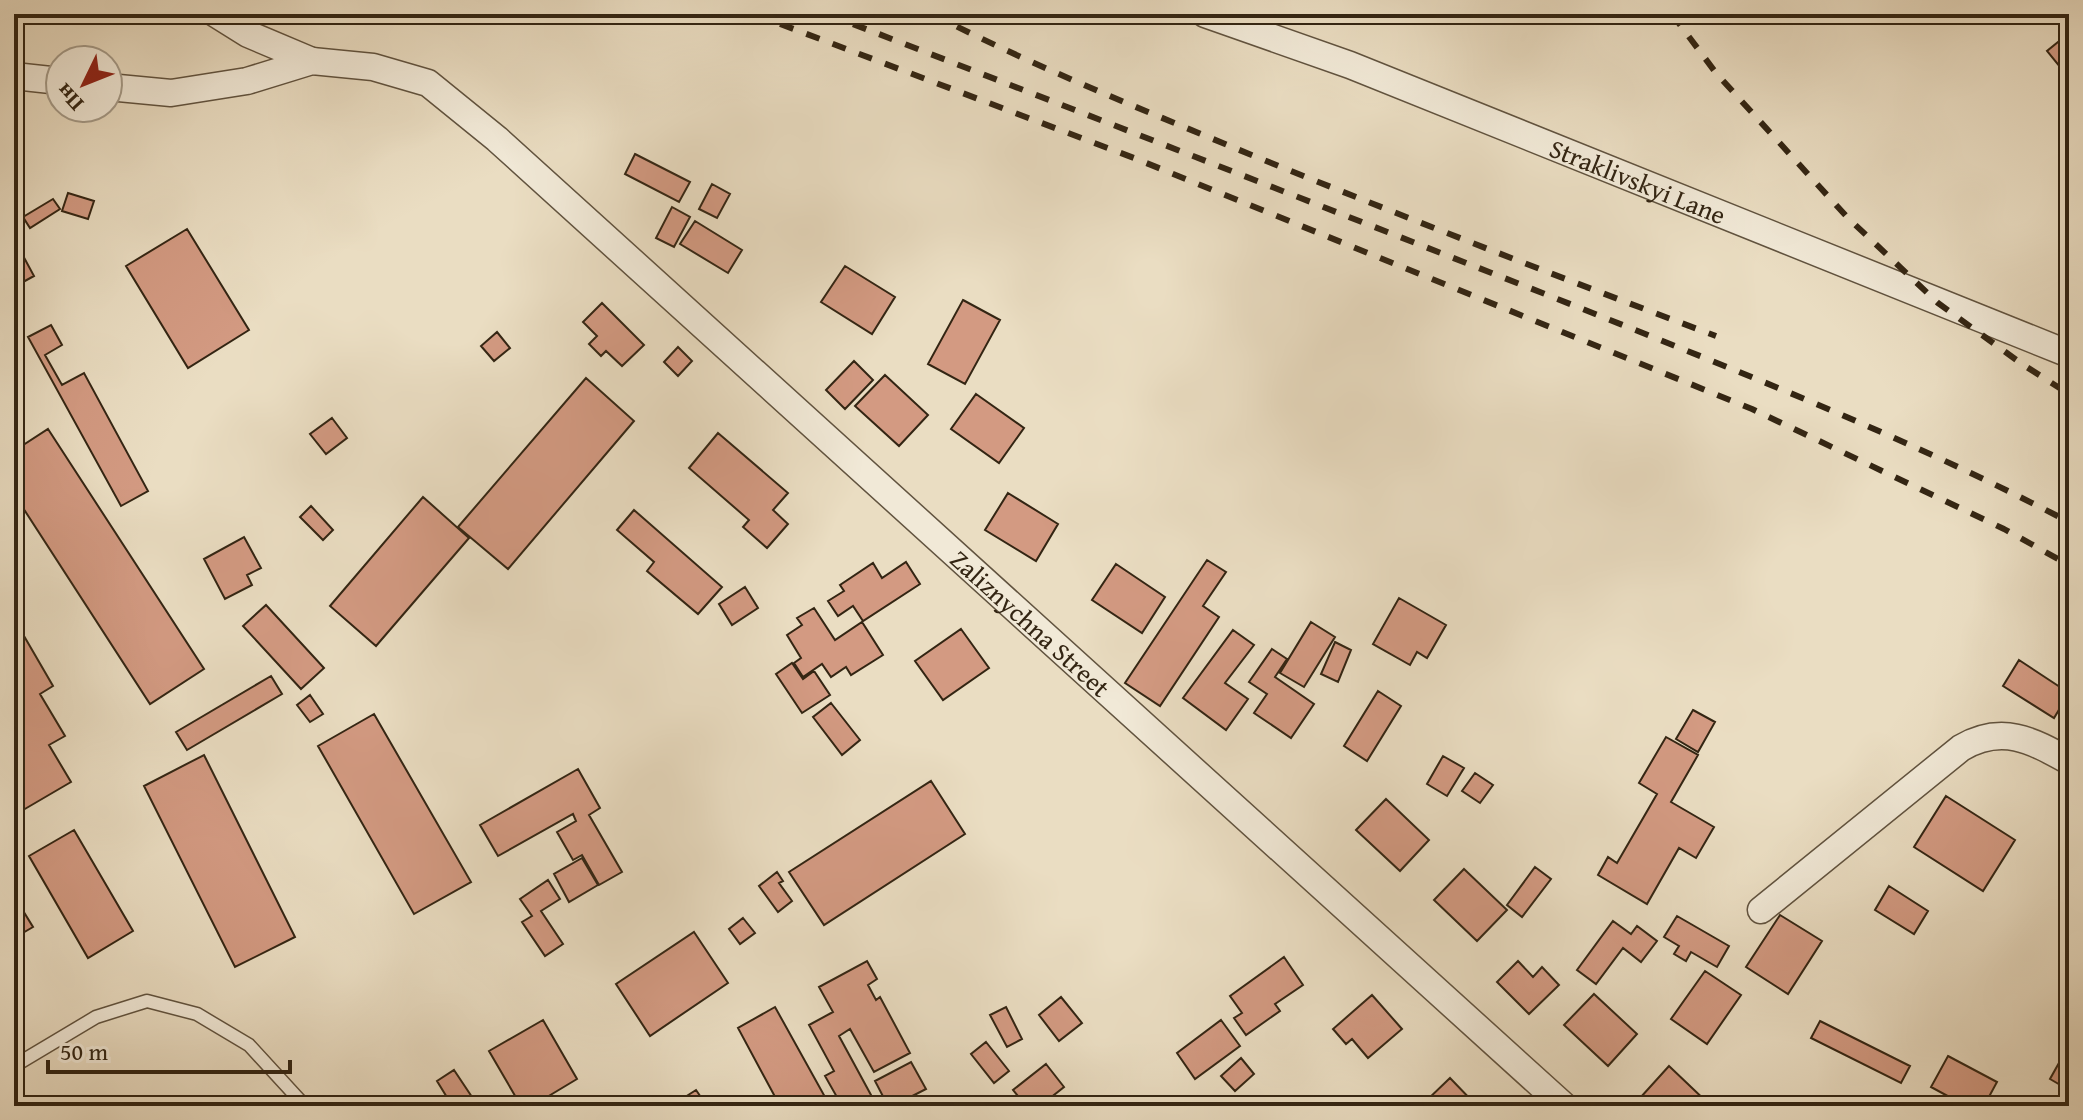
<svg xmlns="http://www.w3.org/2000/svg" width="2083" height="1120" viewBox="0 0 2083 1120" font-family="'Gentium Book Plus',serif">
<rect width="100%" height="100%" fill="#eaddc2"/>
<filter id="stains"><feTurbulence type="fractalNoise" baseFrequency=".0025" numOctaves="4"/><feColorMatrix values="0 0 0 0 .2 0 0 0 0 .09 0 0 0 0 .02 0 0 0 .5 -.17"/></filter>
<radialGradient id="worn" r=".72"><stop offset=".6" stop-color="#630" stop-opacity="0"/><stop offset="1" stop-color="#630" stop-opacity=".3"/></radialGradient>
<!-- building -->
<path fill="#d39a82" stroke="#332513" stroke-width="2" d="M2069,33V78L2047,51Z
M635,154L690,182L679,202L625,174Z
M712,184L730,194L717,218L699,209Z
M68,193L94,201L88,219L62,211Z
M53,199L60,209L30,228L23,217Z
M672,207L690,217L674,247L656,238Z
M695,221L742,250L728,273L680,244Z
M187,229L249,330L188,368L126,266Z
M14,239L34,276L14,287Z
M845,266L895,297L872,334L821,302Z
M963,300L1000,320L965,384L928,364Z
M602,303L644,345L622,366L606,351L601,356L589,344L597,336L583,322Z
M51,325L62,345L45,355L62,385L84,373L148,491L121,506L28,337Z
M497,332L510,348L494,361L481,346Z
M678,347L692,361L678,376L664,362Z
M854,361L873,380L845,409L826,390Z
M885,375L928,415L899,446L855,406Z
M586,378L634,421L508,569L458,527Z
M976,394L1024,428L999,463L951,429Z
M332,418L347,438L326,454L310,434Z
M48,429L204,669L150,704L14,494V451Z
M718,433L788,493L773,510L788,524L767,548L743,527L749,520L689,468Z
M1008,493L1058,524L1036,561L985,530Z
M423,497L469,538L376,646L330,606Z
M311,506L333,530L323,540L300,517Z
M634,510L722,587L698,614L647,571L654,562L617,530Z
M244,537L261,568L247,575L252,585L225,599L204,559Z
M1207,560L1226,572L1203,606L1219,617L1160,706L1125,683Z
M906,562L920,584L863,621L853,606L838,616L828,601L844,591L840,585L873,563L882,578Z
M1116,564L1165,597L1142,633L1092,600Z
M745,587L758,608L732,625L719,604Z
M1399,598L1446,625L1427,658L1417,652L1410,665L1373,644Z
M266,605L324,668L301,689L243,626Z
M814,608L835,640L862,622L883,655L851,675L846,667L831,677L822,664L803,677L794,663L801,658L787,635L802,625L797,618Z
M1311,622L1335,637L1304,687L1280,673Z
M961,629L989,668L943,700L915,661Z
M1233,630L1254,645L1225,683L1248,699L1226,730L1183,698Z
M24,636L53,686L40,694L65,736L49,745L71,782L18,813L14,806V642Z
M1335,642L1351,650L1338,682L1321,674Z
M1272,649L1287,659L1275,677L1314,704L1291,738L1254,713L1267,694L1249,682Z
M2019,660L2069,693L2054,718L2003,686Z
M792,663L803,679L814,671L830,695L802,713L776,674Z
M271,676L282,694L187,750L176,732Z
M1378,691L1401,706L1367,761L1344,746Z
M310,695L323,714L310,722L297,705Z
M831,703L860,740L842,755L813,717Z
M1693,710L1715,722L1698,752L1676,739Z
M374,714L471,882L414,914L318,746Z
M1666,737L1698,755L1671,802L1714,827L1696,858L1679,848L1647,904L1598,875L1608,857L1617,863L1657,794L1639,783Z
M204,755L295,937L235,967L144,786Z
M1443,756L1464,768L1447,796L1427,784Z
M578,769L600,808L589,815L622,872L599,885L582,855L573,860L557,832L576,821L573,814L498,856L480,825Z
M1475,773L1493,785L1480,803L1462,791Z
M931,781L965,834L824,925L789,872Z
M1946,796L2015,840L1983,891L1914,847Z
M1386,799L1429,840L1400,871L1356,830Z
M74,830L133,931L88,958L29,856Z
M582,858L598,885L569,902L554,874Z
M1535,867L1551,879L1522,917L1507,905Z
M1464,869L1507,910L1477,941L1434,900Z
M777,872L783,881L779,883L792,901L778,912L759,886Z
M548,880L560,899L541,911L563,944L545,956L522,922L532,916L520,899Z
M1889,886L1928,911L1914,934L1875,910Z
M14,896L33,927L14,938Z
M1780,915L1822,941L1788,994L1746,967Z
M1677,916L1729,946L1717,967L1691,952L1686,961L1674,954L1679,946L1664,937Z
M743,918L755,933L740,944L729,929Z
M1613,921L1631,934L1637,926L1657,941L1641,962L1623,948L1596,984L1577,970Z
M694,932L728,983L650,1036L616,984Z
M1284,957L1303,985L1275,1004L1280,1011L1246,1035L1234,1018L1242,1013L1230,996Z
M867,961L877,979L868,985L876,1000L880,997L910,1053L874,1072L850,1029L839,1036L877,1106L883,1102L885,1106H842L825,1076L834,1071L809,1025L833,1012L819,987Z
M1518,961L1533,977L1542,967L1559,985L1529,1014L1497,982Z
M1705,971L1741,995L1707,1044L1671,1019Z
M1594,994L1637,1034L1608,1066L1564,1025Z
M1372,995L1402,1029L1368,1058L1352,1039L1346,1044L1333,1029Z
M1061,997L1082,1023L1059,1041L1039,1015Z
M775,1007L830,1106H780L738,1028Z
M1006,1007L1022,1039L1007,1047L990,1015Z
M543,1020L577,1079L532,1106H521L489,1051Z
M1221,1020L1240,1046L1195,1079L1177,1053Z
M1820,1021L1910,1066L1901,1083L1811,1038Z
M986,1042L1009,1071L994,1083L971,1054Z
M2069,1045V1090L2050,1079Z
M1948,1056L1997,1082L1984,1106H1966L1931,1087Z
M1241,1058L1254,1074L1235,1091L1221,1076Z
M911,1062L926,1089L893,1106H888L875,1081Z
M1046,1064L1064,1087L1040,1106H1026L1013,1090Z
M1669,1066L1711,1106H1648L1640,1098Z
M454,1070L478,1106H442L441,1104L448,1099L437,1081Z
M1450,1078L1477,1106H1430L1426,1101Z
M696,1090L707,1106H671Z"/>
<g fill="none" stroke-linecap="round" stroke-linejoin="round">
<!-- lane casing -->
<g stroke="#61533f" stroke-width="15">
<path id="lane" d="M14,1066L96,1017L147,1001L197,1014L249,1045L305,1106"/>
</g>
<!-- street casing -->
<g stroke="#61533f" stroke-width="29">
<g id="street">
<path d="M216,14L248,34L312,61"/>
<path id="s1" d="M1205,14L1350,65L2069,354"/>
<path d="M14,76L60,81"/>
<path id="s2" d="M108,87L171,93L247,81L312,61L373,67L428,83L497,139L1564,1106"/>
<path d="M1761,910L1961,748C2002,724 2031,740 2069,761"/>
</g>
</g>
<!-- lane -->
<use href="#lane" stroke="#f1e9d7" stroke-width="12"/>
<!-- street -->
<use href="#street" stroke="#f1e9d7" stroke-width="26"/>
<!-- rail -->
<path stroke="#332513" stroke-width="6" stroke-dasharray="14 14" stroke-linecap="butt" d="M754,14L1134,158L1752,409L2004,529L2069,565
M827,14C1068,107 1309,201 1550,296C1725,366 1901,434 2069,522
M932,14C1031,65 1134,106 1237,149C1396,214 1556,276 1716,336
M1672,14L1716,73L1847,217L1938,303L2022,364L2069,394"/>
</g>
<g text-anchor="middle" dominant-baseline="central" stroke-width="7" stroke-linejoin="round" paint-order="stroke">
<!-- street labels -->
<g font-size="26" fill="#332513" stroke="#f1e9d7">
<text stroke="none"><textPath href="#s1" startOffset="464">Straklivskyi Lane</textPath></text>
<text stroke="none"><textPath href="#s2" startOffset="1136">Zaliznychna Street</textPath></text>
</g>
</g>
<!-- margin -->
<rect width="2083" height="1120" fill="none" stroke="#eaddc2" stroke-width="48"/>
<rect x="16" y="16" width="2051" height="1088" fill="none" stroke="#332513" stroke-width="4"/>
<rect x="24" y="24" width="2035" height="1072" fill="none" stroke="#332513" stroke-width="2"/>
<!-- north arrow -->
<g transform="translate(84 84) rotate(227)"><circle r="38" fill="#f1e9d7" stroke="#a59b89" stroke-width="2"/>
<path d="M0-6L14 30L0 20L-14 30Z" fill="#8f2418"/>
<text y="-12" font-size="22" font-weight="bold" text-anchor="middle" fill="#332513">Пн</text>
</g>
<!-- scale -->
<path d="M48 1060v12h242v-12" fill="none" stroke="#332513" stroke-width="4"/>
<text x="60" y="1060" font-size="24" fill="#332513" stroke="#f1e9d7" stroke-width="6" paint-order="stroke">50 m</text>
<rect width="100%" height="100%" filter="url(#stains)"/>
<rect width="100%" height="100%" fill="url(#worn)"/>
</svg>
